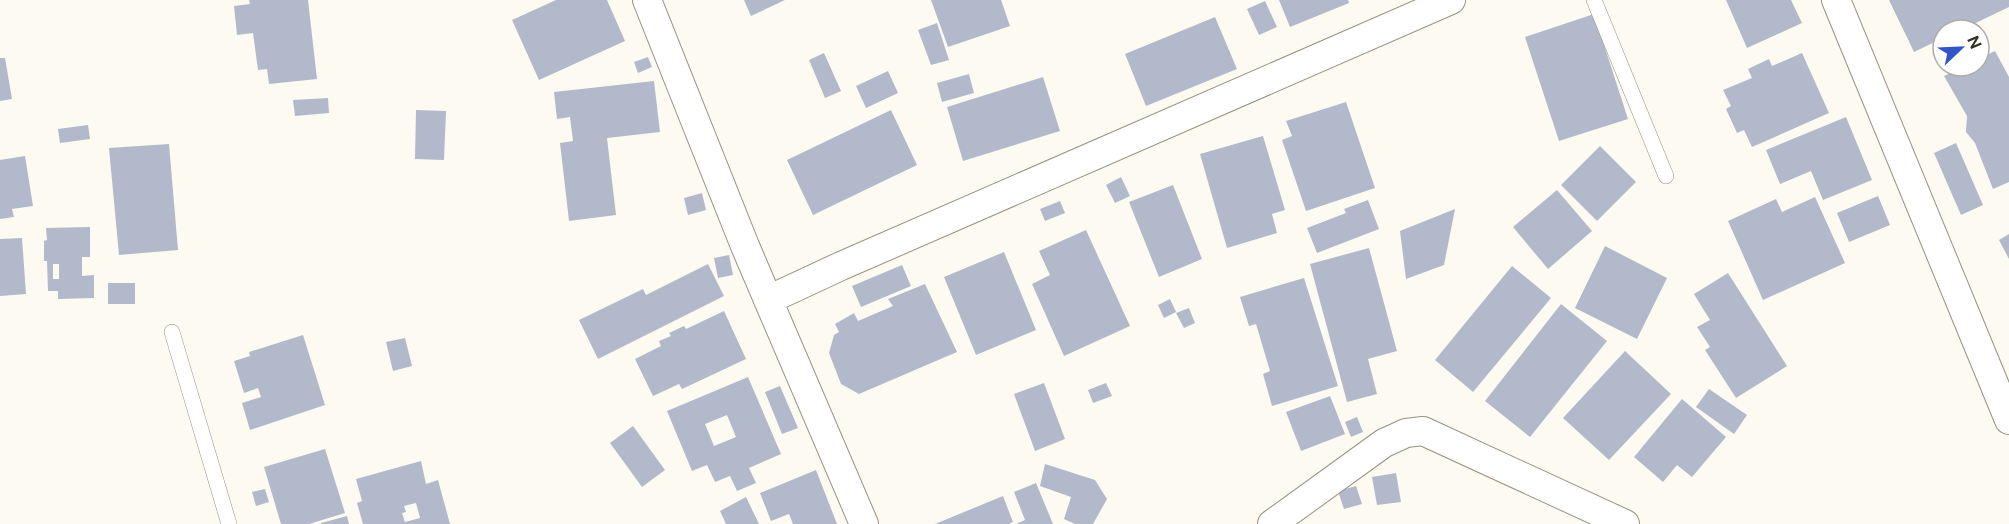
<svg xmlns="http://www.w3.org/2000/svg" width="2009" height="524" viewBox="0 0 2009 524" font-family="'Public Sans',sans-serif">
<rect width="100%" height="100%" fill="#fdfaf2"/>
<!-- building -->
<path fill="#b1b9cb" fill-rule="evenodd" d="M249,0H308L317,79L269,84L267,69L258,70L253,33L237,35L234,6L250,4Z
M556,0H607L625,41L539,80L512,20Z
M744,0H785L751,16Z
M931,0H1001L1010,26L948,47Z
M1279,0H1348L1349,3L1290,27Z
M1726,0H1791L1802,23L1747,48Z
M1889,0H2009V7L1961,30H1943V38L1914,52Z
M1265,1L1277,27L1259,35L1247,9Z
M1594,14L1628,119L1559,141L1525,37Z
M1215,17L1237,69L1146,106L1125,54Z
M937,23L949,60L931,65L918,30Z
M1995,51L2009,77V182L1993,189L1975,143L1966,132L1967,116L1944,76L1965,66H1979V59Z
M824,53L841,91L825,98L809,60Z
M1802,53L1829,113L1752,147L1744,130L1737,133L1726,109L1731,106L1723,90L1752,78L1748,69L1769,59L1772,66Z
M648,57L652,67L638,73L634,62Z
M0,58H5L12,99L0,101Z
M888,71L898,93L866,108L856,86Z
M969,74L974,93L942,102L937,83Z
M1043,77L1060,131L963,161L947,107Z
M654,81L660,132L607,138L616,215L569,221L560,143L573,141L570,117L557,119L554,92Z
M328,98L329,113L295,116L293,100Z
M1346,102L1375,188L1306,211L1282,140L1292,136L1286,121Z
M416,110L446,111L444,160L415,159Z
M891,110L917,165L813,215L787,160Z
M1846,117L1872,180L1823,200L1811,171L1780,184L1766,150Z
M88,125L90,139L60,143L58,129Z
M1263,136L1285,210L1272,214L1277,233L1227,248L1200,154Z
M1956,143L1983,205L1961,215L1934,153Z
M169,144L178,250L119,255L109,148Z
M1600,146L1636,182L1597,221L1561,185Z
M25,156L33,206L12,209L14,217L0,219V160Z
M1121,177L1130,196L1115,203L1106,185Z
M1173,185L1202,259L1159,277L1129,202Z
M1557,190L1592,231L1548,269L1513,227Z
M702,193L706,210L688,215L684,198Z
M1878,196L1890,225L1849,242L1837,213Z
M1815,197L1845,263L1763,300L1728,221L1776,199L1782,212Z
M1368,200L1379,229L1317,253L1307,228L1346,213L1344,209Z
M1060,201L1065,213L1045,221L1040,209Z
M1455,209L1444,265L1406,279L1400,231Z
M90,227V257H82V276L94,275V298L58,299V291H48L47,261H44V241L47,240L46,228ZM53,264H59V279H53Z
M1086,230L1130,326L1064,356L1032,284L1050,275L1039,251Z
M2009,234V259L1999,240Z
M22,238L26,294L0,296V239Z
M1605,246L1667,278L1637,339L1575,308Z
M1369,248L1397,351L1368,359L1377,394L1347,402L1310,264Z
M1004,252L1036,330L976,355L944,277Z
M729,255L733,275L718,278L714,258Z
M708,264L724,296L598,359L579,320L643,289L646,295Z
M902,265L911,286L861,307L852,286Z
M1512,266L1551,298L1473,392L1435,360Z
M1728,273L1787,366L1736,398L1705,350L1710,347L1697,327L1710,320L1694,294Z
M1304,278L1338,386L1272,406L1263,374L1270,371L1256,324L1249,326L1240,297Z
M108,283H135V304H108Z
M925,284L957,352L859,394L841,384L829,353L834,335L839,332L835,324L854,313L858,321L893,306L888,299Z
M1170,299L1176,312L1164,318L1158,305Z
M1561,304L1607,341L1530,437L1485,401Z
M1189,308L1195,323L1184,328L1176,313Z
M724,311L746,359L682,389L679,384L653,396L635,359L661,346L659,341L671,336L669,333L684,326L686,329Z
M303,335L325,405L250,430L242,403L261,397L258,388L244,393L234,361L250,356L249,352Z
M405,338L412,366L393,371L386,342Z
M1625,351L1671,394L1609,460L1563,418Z
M748,377L781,454L749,468L756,483L737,491L730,476L715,482L707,465L692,471L667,411ZM727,415L736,437L714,446L705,424Z
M1044,383L1065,439L1035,451L1014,394Z
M1106,383L1112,396L1093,403L1088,390Z
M780,386L798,428L782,434L765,392Z
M1709,389L1747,415L1734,434L1696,407Z
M1330,396L1345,434L1301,451L1286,412Z
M1682,399L1726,437L1692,477L1677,465L1663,482L1634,457Z
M1357,417L1363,432L1351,437L1345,422Z
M633,426L665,470L642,487L610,443Z
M325,449L345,513L309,524H281L264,467Z
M421,461L426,484L438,480L450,524H363L357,503L362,501L356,479ZM416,503L420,518L405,522L402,513L406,512L404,506Z
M1045,464L1095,480L1107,499L1093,524H1075L1064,519L1071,497L1040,486Z
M816,470L837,524H793L789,514L771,521L760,493Z
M1396,473L1401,502L1377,505L1372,477Z
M1036,483L1053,524H1016L1025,520L1014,492Z
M1356,486L1362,504L1344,509L1338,491Z
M265,489L269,502L256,506L252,492Z
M1003,496L1013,522L1009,524H935Z
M746,497L759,524H726L720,511Z
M347,516L349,524H321V523Z"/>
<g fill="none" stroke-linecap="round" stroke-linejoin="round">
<!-- lane casing -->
<g stroke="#9a9180" stroke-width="16">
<path id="lane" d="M1594,0L1666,176
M172,332L229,524"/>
</g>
<!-- street casing -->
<g stroke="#9a9180" stroke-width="30">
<path id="street" d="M647,0L745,246L864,524
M1836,0L2009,420
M768,300L841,266L1451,0
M1272,524L1384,443L1406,433L1423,431L1625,524"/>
</g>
<!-- lane -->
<use href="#lane" stroke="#fff" stroke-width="15"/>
<!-- street -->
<use href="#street" stroke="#fff" stroke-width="28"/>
</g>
<!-- north arrow -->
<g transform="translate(1961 48) rotate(67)"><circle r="28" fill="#ffffff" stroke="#adaca9" stroke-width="1.5"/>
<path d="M0-4.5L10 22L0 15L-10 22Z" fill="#3356c7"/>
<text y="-9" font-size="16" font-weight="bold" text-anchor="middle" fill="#333028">N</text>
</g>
</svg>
